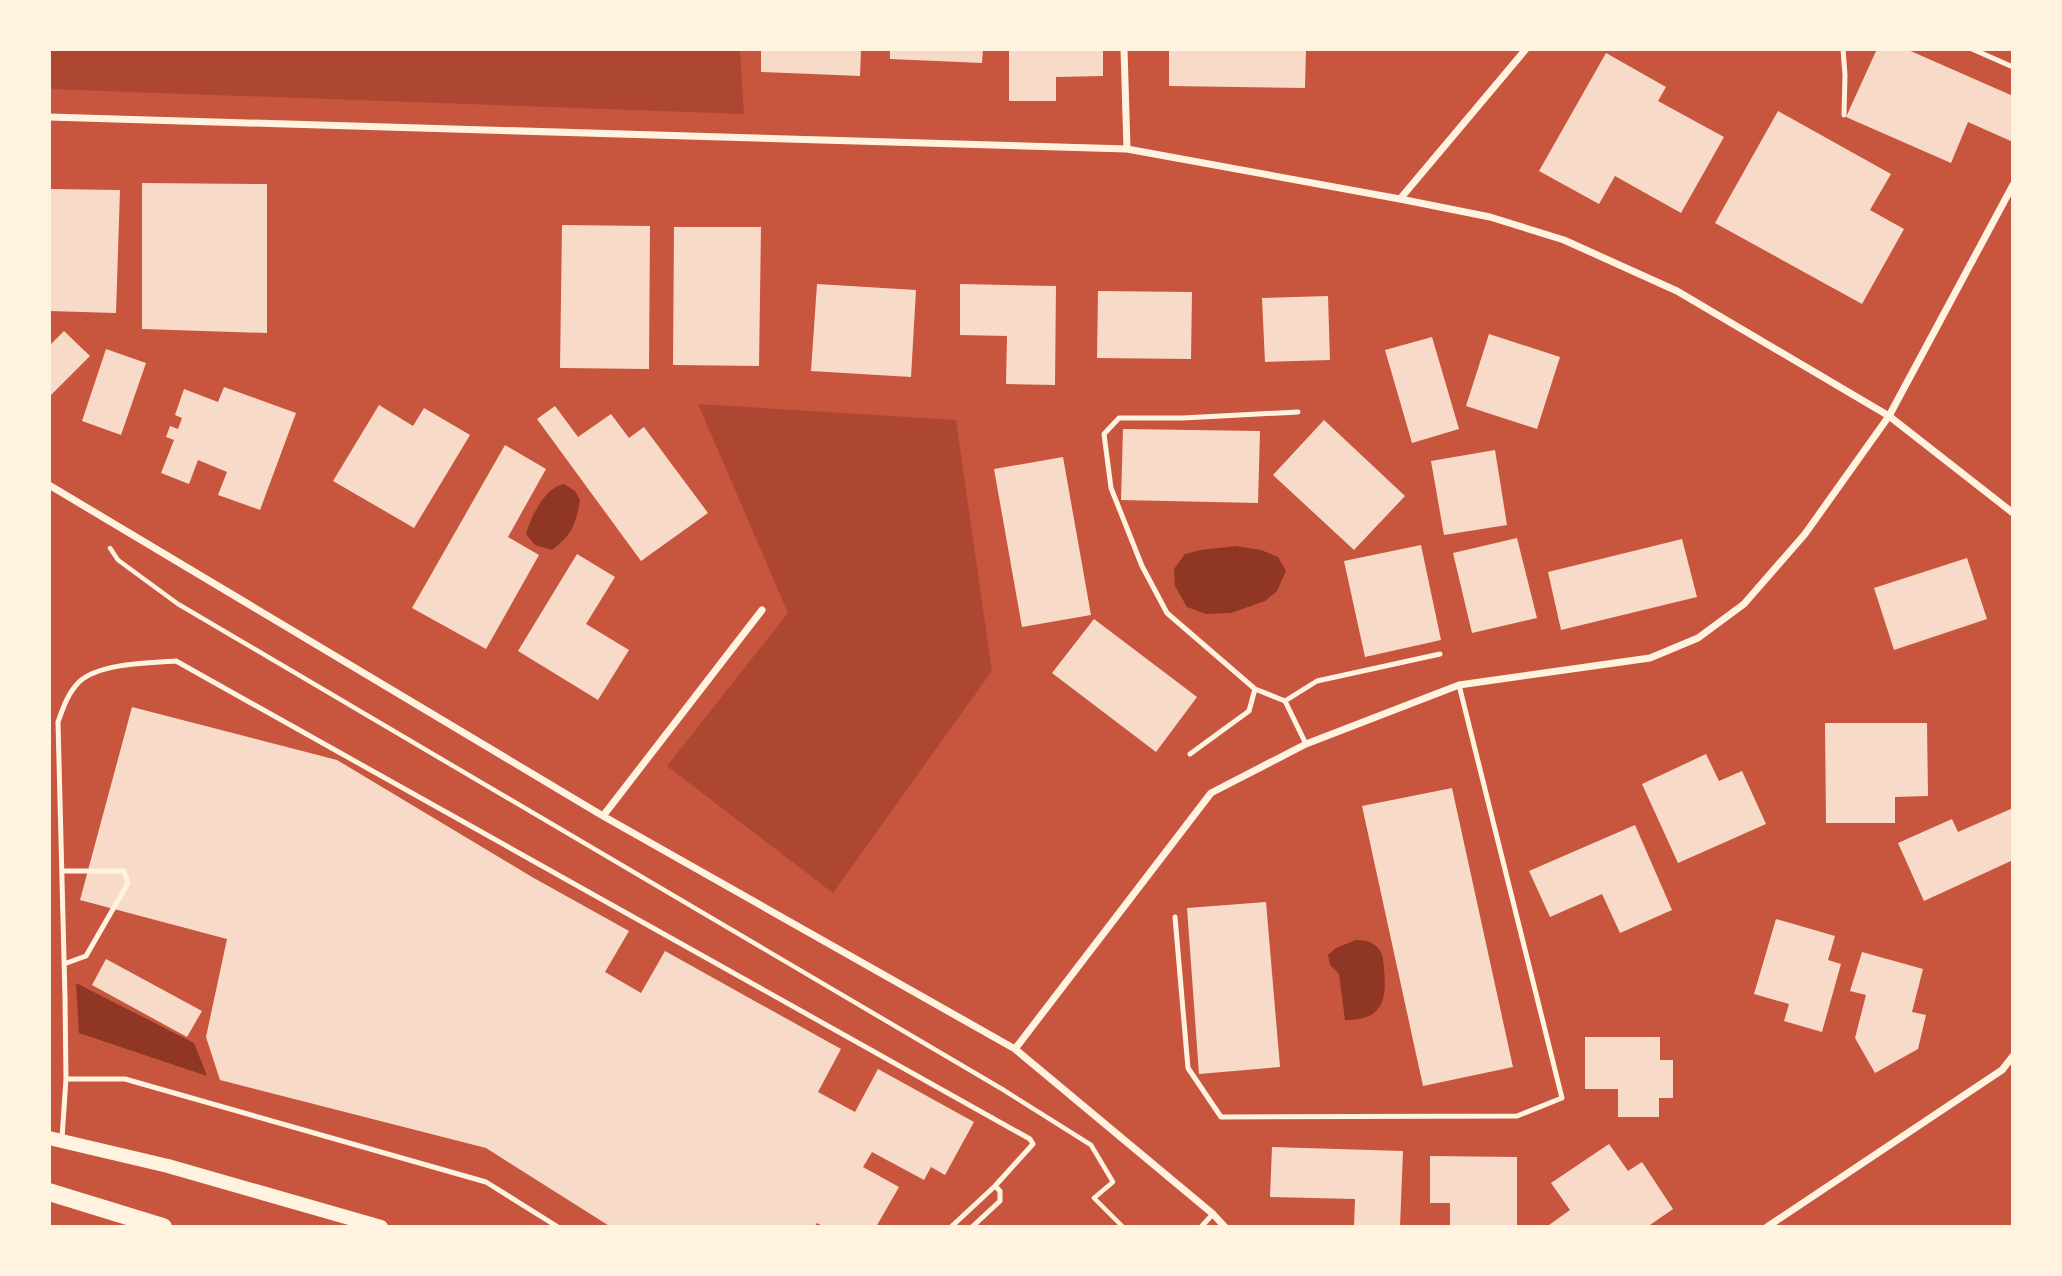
<svg xmlns="http://www.w3.org/2000/svg" width="2062" height="1276" viewBox="0 0 2062 1276" font-family="Inter,sans-serif">
<rect width="100%" height="100%" fill="#c8553d"/>
<!-- green -->
<path fill="#ae4732" d="M49,49H740L744,114L49,89Z
M698,404L956,420L992,671L833,893L667,766L788,613Z"/>
<!-- water -->
<path fill="#8f3625" d="M564,484L575,491L580,500C576,524 572,535 552,550L535,545L526,534C531,517 544,488 564,484Z
M1236,546L1261,550L1278,557L1286,571L1277,591L1265,601L1231,613L1206,614L1187,607L1175,586L1174,569L1185,554L1201,550Z
M1356,940C1365,940 1371,941 1377,947C1383,952 1383,960 1384,968C1387,1001 1383,1020 1345,1020L1339,974L1330,965L1328,955L1336,948Z
M76,983L194,1043L207,1076L79,1033Z"/>
<!-- building -->
<path fill="#f7dbc8" d="M761,49H861L860,76L761,72Z
M890,49H983L982,63L890,59Z
M1009,49H1103V76L1056,77V101H1009Z
M1169,49H1306L1305,88L1169,86Z
M1877,49H1906L2013,96V142L1968,122L1951,163L1846,117Z
M1606,53L1666,87L1658,101L1724,137L1681,213L1615,176L1599,204L1539,171Z
M1778,111L1891,174L1870,210L1904,229L1862,304L1715,223Z
M142,183L267,184V333L142,329Z
M49,189L120,190L116,313L49,311Z
M562,225L650,226L649,369L560,368Z
M674,227H761L759,366L673,365Z
M817,284L916,290L911,377L811,371Z
M960,284L1056,286L1055,385L1006,384L1007,336L960,335Z
M1098,291L1192,292L1191,359L1097,358Z
M1328,296L1330,360L1265,362L1262,298Z
M64,331L90,356L49,397V346Z
M1489,334L1560,357L1537,429L1466,406Z
M1432,337L1459,429L1412,443L1385,350Z
M106,349L146,363L121,435L82,421Z
M224,387L296,413L260,510L218,495L227,472L198,460L189,484L161,473L174,440L166,437L170,426L178,429L182,418L175,415L184,389L218,402Z
M379,405L413,426L424,408L470,435L414,528L333,481Z
M555,406L578,437L611,414L629,438L644,427L708,513L641,561L537,419Z
M1324,420L1405,496L1354,550L1273,475Z
M1123,429L1260,431L1258,503L1121,500Z
M505,445L546,469L508,537L539,555L486,649L412,608Z
M1495,450L1507,525L1444,535L1431,461Z
M1063,457L1091,615L1022,627L994,469Z
M1517,538L1537,618L1472,633L1453,553Z
M1682,539L1697,597L1561,630L1548,572Z
M1421,545L1441,640L1365,657L1344,561Z
M577,554L615,577L586,624L629,650L598,700L518,651Z
M1967,558L1987,619L1894,650L1874,588Z
M1094,619L1197,697L1156,752L1052,673Z
M132,707L337,760L532,877L629,931L605,972L641,993L665,951L841,1049L818,1092L855,1112L878,1069L974,1122L945,1175L931,1167L924,1180L872,1152L863,1167L899,1187L876,1227H824L817,1223L814,1227H611L486,1148L220,1080L206,1037L227,939L80,900Z
M1825,723H1927L1928,796L1895,797V823H1826Z
M1706,754L1719,781L1742,771L1766,824L1678,863L1642,784Z
M1452,788L1513,1067L1423,1086L1362,806Z
M2013,808V860L1924,901L1898,843L1952,819L1958,832Z
M1635,825L1672,910L1620,933L1602,894L1550,917L1529,871Z
M1266,902L1280,1067L1199,1074L1187,908Z
M1776,919L1835,936L1828,960L1841,964L1822,1032L1784,1021L1789,1004L1754,994Z
M1862,952L1923,969L1912,1012L1926,1015L1918,1049L1875,1073L1855,1038L1866,995L1850,991Z
M106,959L202,1011L187,1037L92,985Z
M1585,1037H1660V1060H1673V1098H1659V1117H1618V1089H1585Z
M1609,1144L1628,1171L1642,1162L1673,1209L1647,1227H1551L1549,1225L1570,1210L1551,1183Z
M1272,1147L1403,1151L1400,1227H1354L1355,1199L1270,1197Z
M1430,1156L1517,1157V1227H1450V1203H1430Z"/>
<g fill="none" stroke-linecap="round" stroke-linejoin="round">
<!-- path -->
<path stroke="#fff3e0" stroke-width="4.5" d="M110,548L118,560L178,604L1002,1089L1091,1145L1113,1182L1094,1198L1123,1227"/>
<!-- service -->
<path stroke="#fff3e0" stroke-width="5" d="M1843,49L1845,75L1844,115
M1972,49L2013,67
M1298,412L1183,418H1119L1104,434L1111,488L1142,566L1167,613L1255,689L1285,701L1306,744
M1285,701L1317,681L1440,654
M1190,754L1249,711L1255,689
M62,871H124L128,883L86,956L64,964
M1175,917L1188,1068L1221,1117L1517,1116L1562,1098L1459,685
M66,1079H125L486,1182L558,1227
M62,1138L66,1079L65,997L58,722C63,708 68,693 79,682C99,663 149,663 176,661L1030,1139L1033,1144L995,1186L951,1227
M972,1227L1000,1201V1191L995,1186
M1201,1227L1213,1214"/>
<!-- minor -->
<path stroke="#fff3e0" stroke-width="7" d="M1124,49L1127,149
M49,117L1127,149L1400,199L1490,217L1564,240L1677,291L1889,416L2013,513
M1400,199L1526,49
M49,485L603,816L1015,1049L1213,1214L1225,1227
M603,816L762,610
M1015,1049L1211,793L1306,744L1459,685L1650,658L1698,638L1744,604L1805,534L1889,416L2013,185
M1767,1227L2002,1070L2013,1056"/>
<!-- secondary -->
<path stroke="#fff3e0" stroke-width="14" d="M49,1138L168,1166L381,1227"/>
<!-- primary -->
<path stroke="#fff3e0" stroke-width="18" d="M49,1192L163,1227"/>
</g>
<!-- border -->
<rect width="2062" height="1276" fill="none" stroke="#fff3e0" stroke-width="102"/>
</svg>
